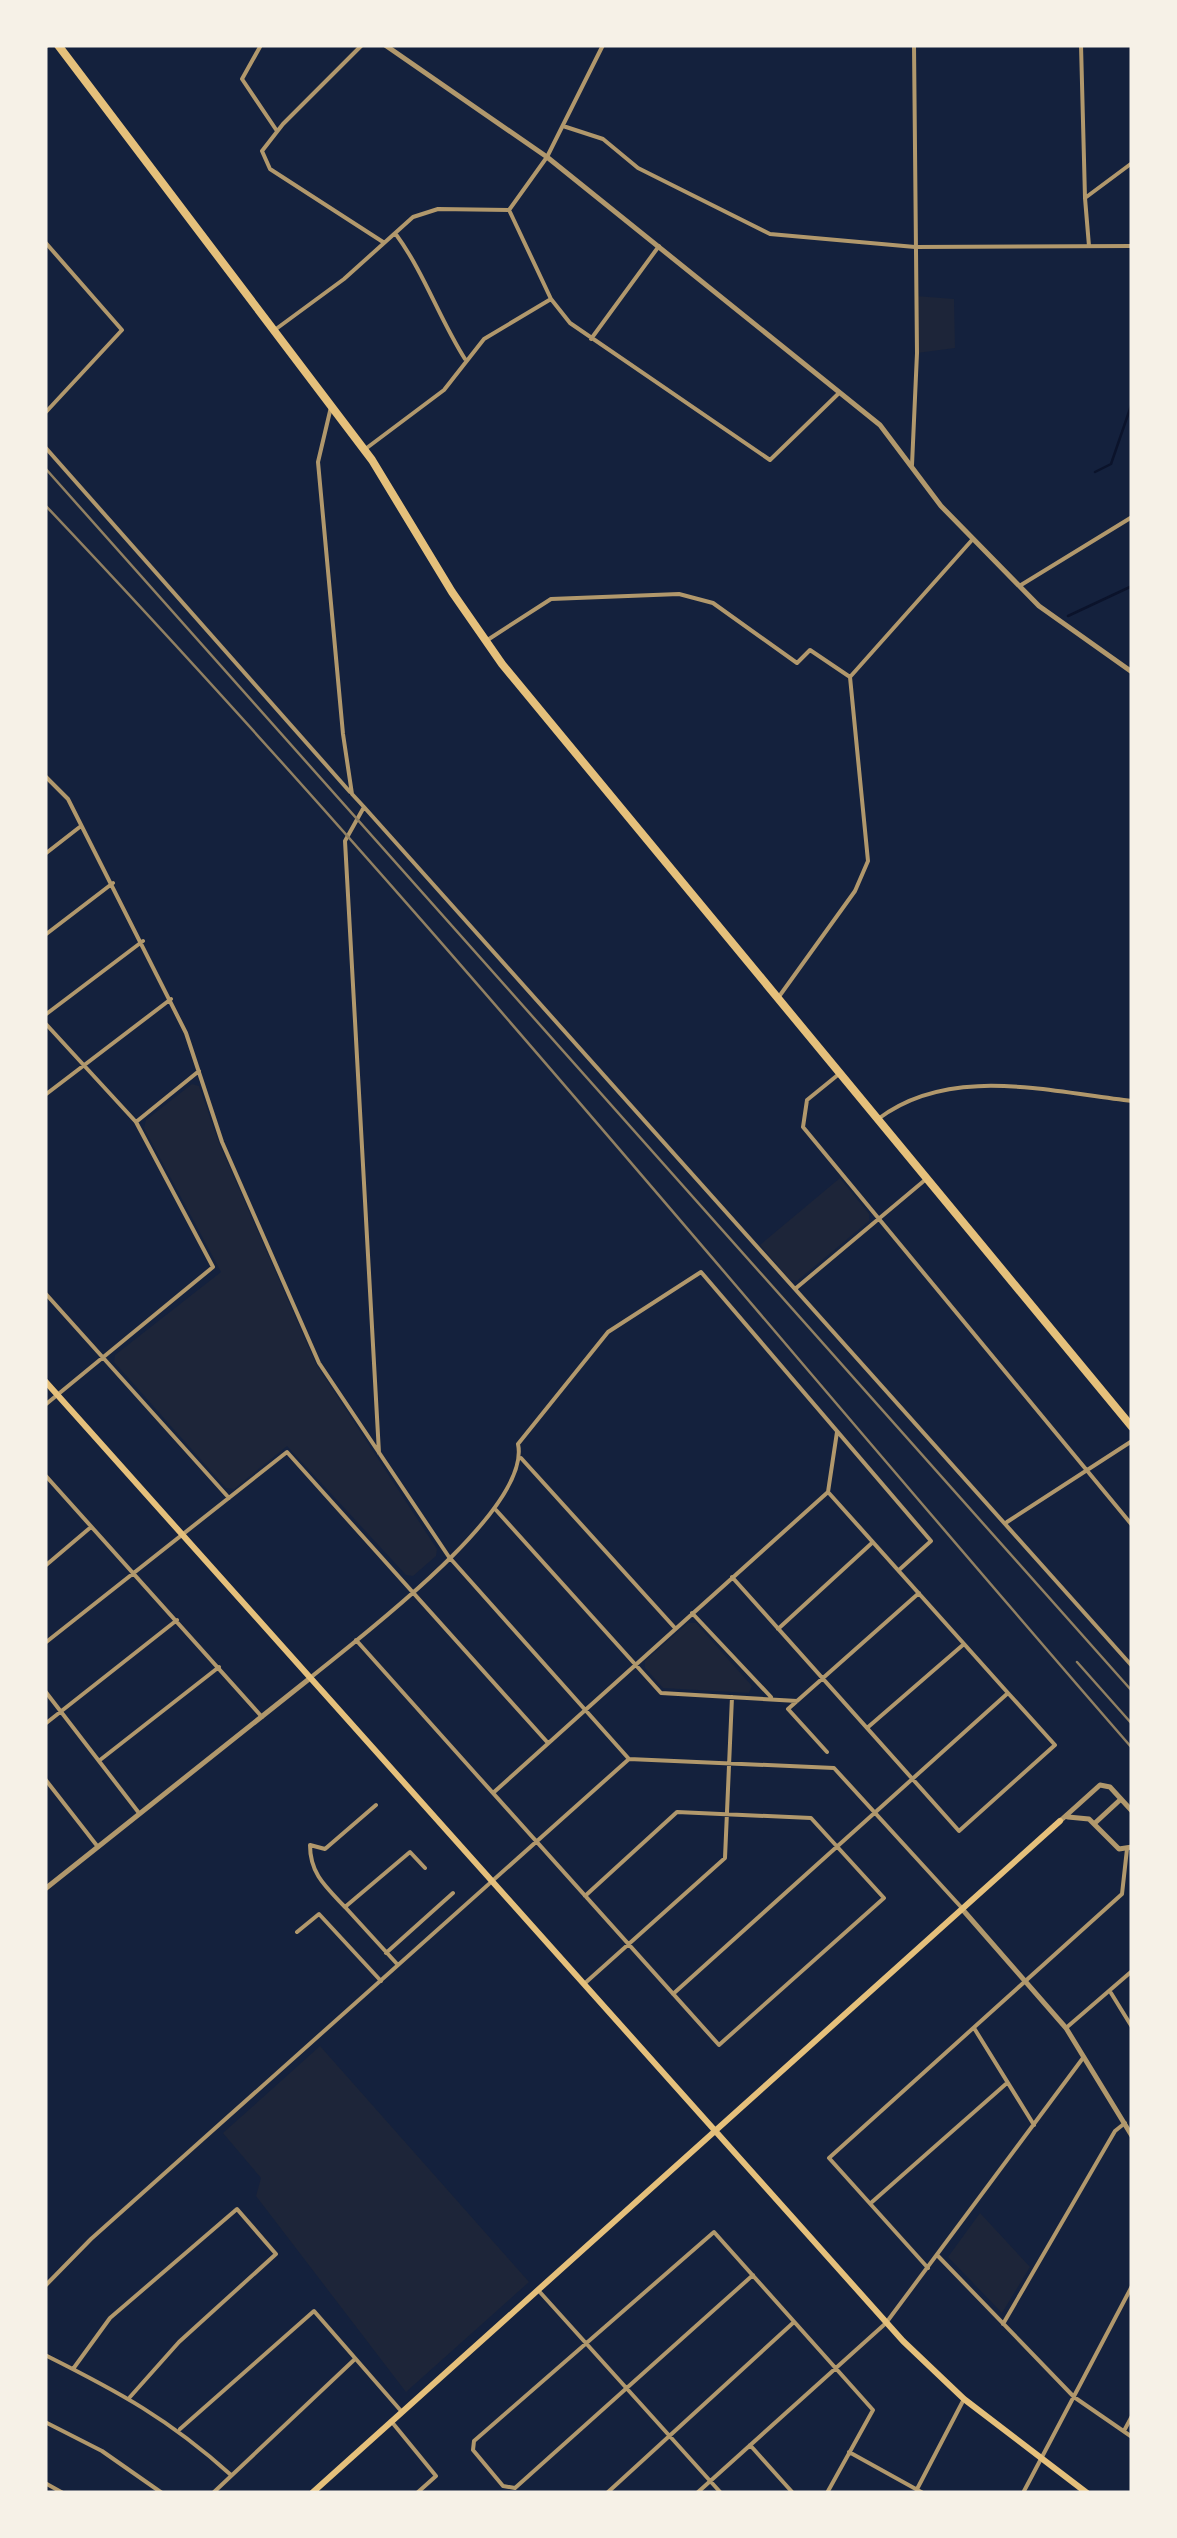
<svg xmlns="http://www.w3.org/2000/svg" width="1177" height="2538" viewBox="0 0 1177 2538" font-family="'Titillium Web',sans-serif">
<rect width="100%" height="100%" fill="#14213d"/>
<!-- green -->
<path fill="#1d2539" d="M916,296L954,299L955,348L917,353Z
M192,1084L199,1086L219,1143L316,1364L437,1549L436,1556L413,1576L406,1575L287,1446L234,1489L226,1488L114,1362L115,1355L221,1272L144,1128L146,1120Z
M840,1178L869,1214V1221L797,1281L790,1280L760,1245Z
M688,1623H696L752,1686L749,1693L663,1688L645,1668V1661Z
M320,2046L529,2282L406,2392L256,2196L261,2178L223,2133Z
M980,2213L1030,2267L1002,2313L948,2257Z"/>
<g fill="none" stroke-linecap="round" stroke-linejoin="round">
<!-- stream -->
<path stroke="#0b132b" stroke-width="2.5" d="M1095,472L1111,464L1132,403
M1068,616L1132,586"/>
<!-- minor -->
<path stroke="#b1986c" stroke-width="4" d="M261,45L242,79L277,131
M362,45L283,124L262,151L270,169L383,242
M1081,45L1085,198
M45,47L48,45
M563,126L603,139L638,168L770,234L915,247L1132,246
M395,233C424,272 439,318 465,359
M45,242L122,330L45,413
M1089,246L1085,198L1132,163
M551,299L570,323L770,460L838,394
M276,329L344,279L413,217L438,209L509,210L547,157L603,45
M591,339L659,246
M331,407L318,462L343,734L352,794L364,807L345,841L379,1453
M45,447L350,792
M364,450L444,390L484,339L551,299L510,212
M912,465L917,353L914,45
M1021,585L1132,517
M489,639L551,599L679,594L713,603L797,663L810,650L850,677L868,861L855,891L778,998
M850,677L972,540
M45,776L68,799L186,1033L222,1142L319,1363L449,1557L629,1759
M364,807L1132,1666
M45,854L81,826
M45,935L113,883
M45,1015L143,941
M45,1023L136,1122L213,1267L45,1405
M839,1074L807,1100L803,1127L1132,1525
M45,1095L171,999
M878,1119C950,1064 1049,1092 1132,1101
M136,1122L199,1071
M795,1289L925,1180
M45,1293L229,1498
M521,1458L675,1628
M45,1475L262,1717
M496,1510L661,1693L797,1701
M1007,1522L1132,1441
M45,1566L91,1527
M732,1577L959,1831L1055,1745L1008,1693
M692,1613L771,1697
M778,1629L873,1542
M356,1640C477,1775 598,1911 719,2045L884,1898L811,1818L677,1812L585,1896
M45,1643L287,1452L548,1743
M310,1678C360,1637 532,1509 518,1444L608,1332L701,1272L931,1541L899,1570
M45,1691L139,1813
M45,1724L177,1620
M867,1728L964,1644
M827,1752L788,1709L919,1593
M100,1760L219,1667
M45,1779L98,1847
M493,1793L828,1492L837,1432
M345,1907C326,1887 310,1874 310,1845L325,1849L376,1805
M297,1932L319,1914L381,1981
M386,1953L453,1893
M398,1965L345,1907L410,1852L425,1868
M584,1984L725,1858L732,1697
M1111,1993L1132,2027
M673,1994L1008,1693L828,1492
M974,2028L1034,2125
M1066,2028L1132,1971
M872,2202L1007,2083
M938,2256L1074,2397L1132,2437
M928,2268L829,2158L1122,1894L1127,1849
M753,2275L515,2488L503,2486L473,2450L474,2441L714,2232L873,2410L827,2493
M45,2286L91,2239L629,1759L834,1768L961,1907
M538,2290L721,2493
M1003,2324L1115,2131L1125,2123
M45,2355C119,2392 169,2419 231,2475
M73,2369L110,2318L237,2209L276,2254L179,2342L130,2397
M391,2421L436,2476L417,2493
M45,2422L102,2451L162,2493
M180,2429L314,2311L402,2412
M1125,2429L1132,2416
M750,2445L793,2493
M849,2452L923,2493
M45,2483L63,2493
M213,2493L355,2359
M607,2493L794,2322
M697,2493L886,2323L1083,2058
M915,2493L964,2399
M1023,2493L1132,2286"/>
<!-- tertiary -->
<path stroke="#b1986c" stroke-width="5" d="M385,45L547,157L880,425L941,506L1039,606L1132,672
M1068,1817L1089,1819L1119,1849L1132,1847
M1060,1821L1100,1785L1110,1787L1132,1811
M1095,1823L1121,1799
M45,1889L309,1679
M963,1910L1066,2028L1132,2136"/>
<!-- secondary -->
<path stroke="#e5c07b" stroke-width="6" d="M45,1381L903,2341L964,2399L1087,2493
M312,2493L1060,1821"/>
<!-- trunk -->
<path stroke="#e5c07b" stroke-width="8" d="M58,45L372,460L452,592L502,664L1132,1427"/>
<!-- rail -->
<path stroke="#918062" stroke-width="2.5" d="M45,468L1132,1691
M45,505C424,905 771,1333 1132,1748
M1077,1662L1132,1724"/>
</g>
<!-- border -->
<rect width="1177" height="2538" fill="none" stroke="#f6f1e7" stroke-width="95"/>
</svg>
